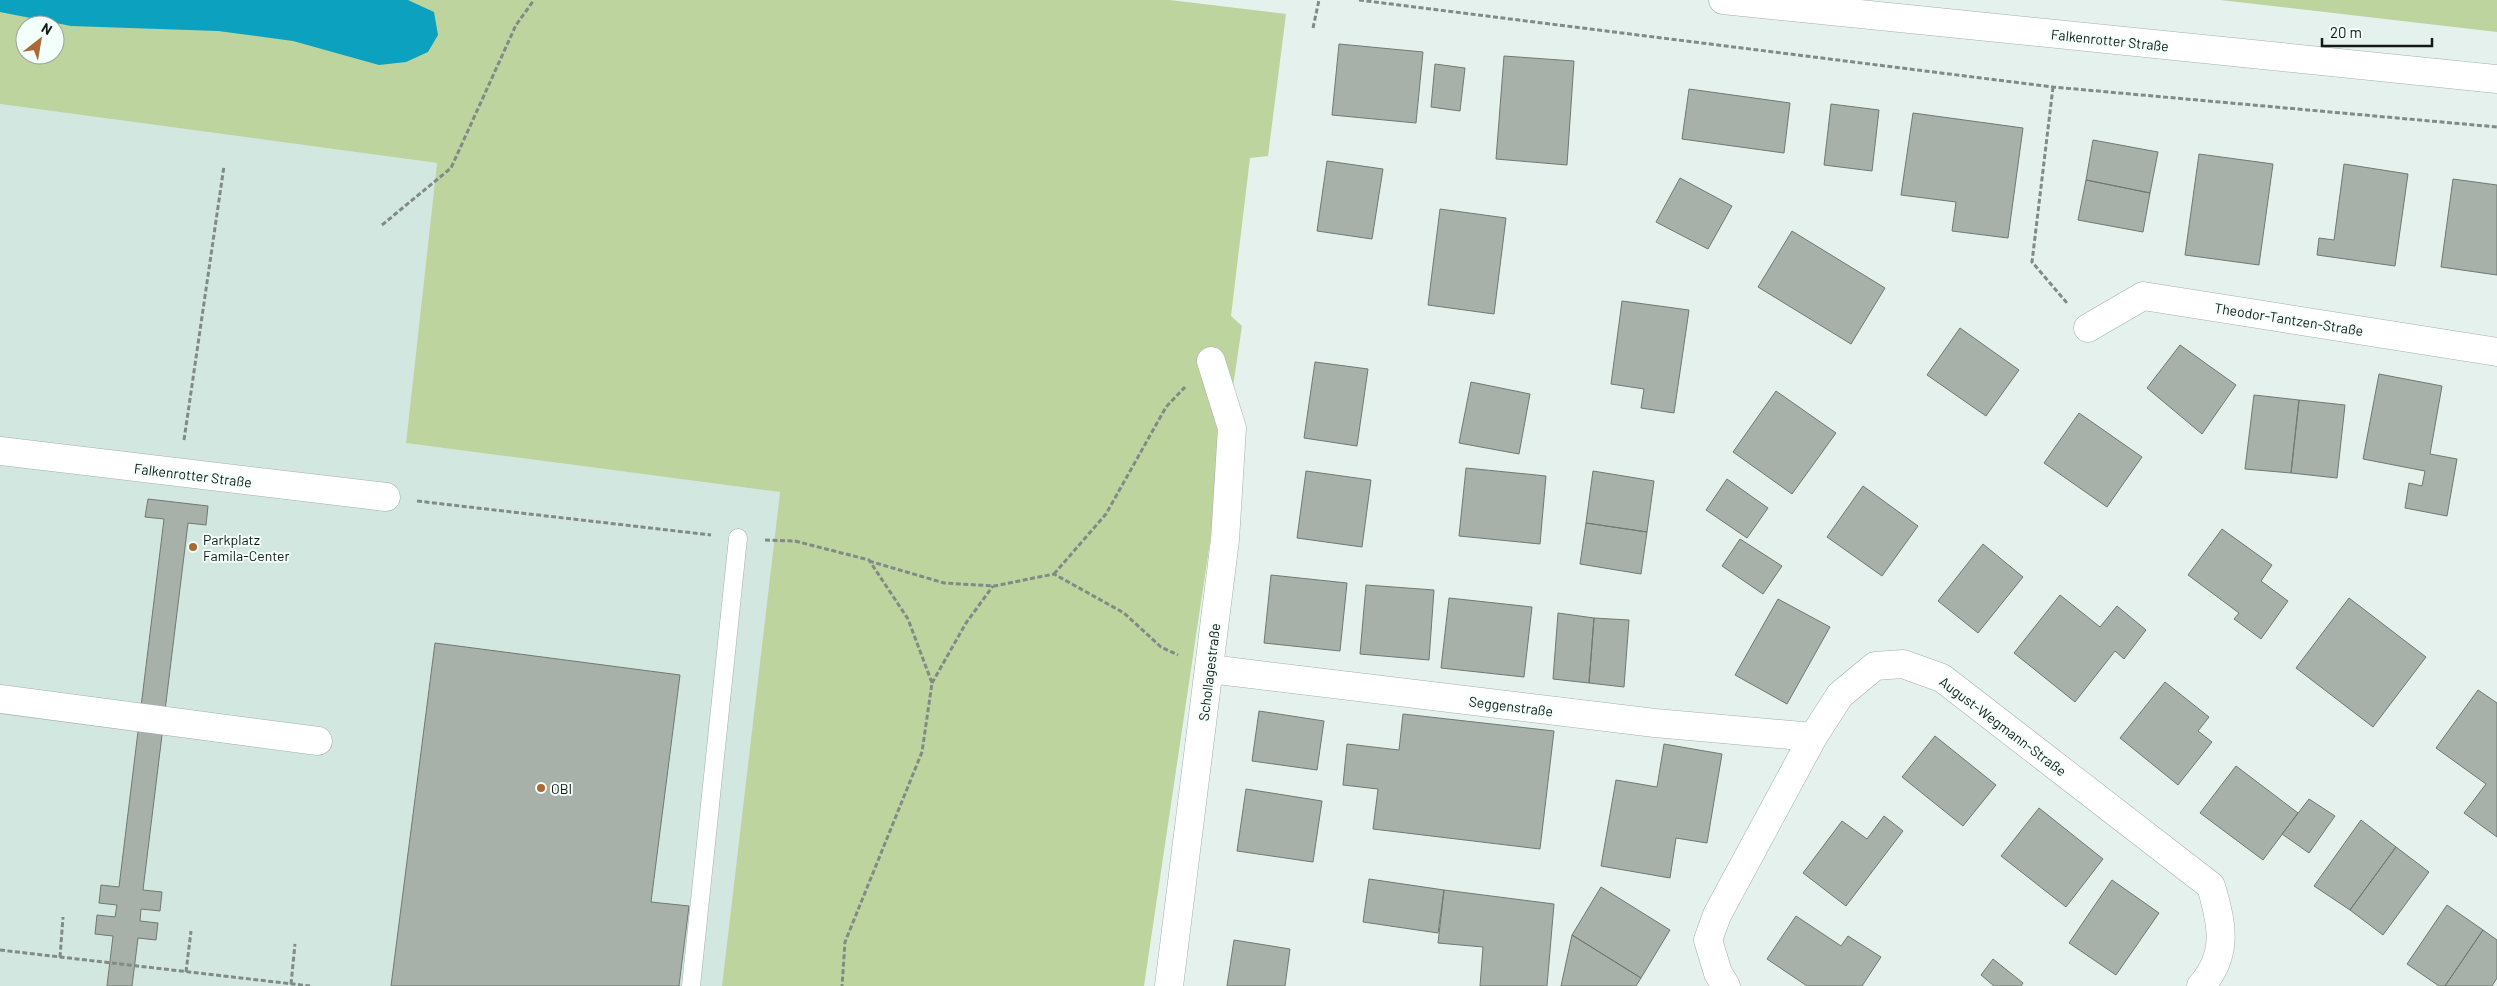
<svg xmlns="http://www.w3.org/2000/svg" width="2497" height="986" viewBox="0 0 2497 986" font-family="Barlow,sans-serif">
<rect width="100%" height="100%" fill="#e5f1ed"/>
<!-- built -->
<path fill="#d2e7df" d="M0,104L437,163L406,443L780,492L722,986H0Z"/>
<!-- green -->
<path fill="#bed49e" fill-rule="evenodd" d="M0,0H1170L1286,14L1268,156L1250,158L1231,316L1242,326L1144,986H722L780,492L406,443L437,163L0,104ZM25,25H55V55H25Z
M2220,0H2497V32Z"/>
<!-- water -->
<path fill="#0ba1bf" d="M0,0H408L434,12L438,35L428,52L406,62L379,65L293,41L218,31L71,26L0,12Z"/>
<!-- building -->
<path fill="#a8b1a9" stroke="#707871" d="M1339,44L1423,52L1416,123L1332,115Z
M1504,56L1574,61L1567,165L1496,159Z
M1435,64L1465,68L1460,111L1431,107Z
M1689,89L1790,103L1784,153L1682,139Z
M1831,104L1879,110L1872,171L1824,165Z
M1913,113L2023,128L2008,238L1952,231L1956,202L1901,195Z
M2093,140L2158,152L2150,193L2086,180Z
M2199,154L2273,164L2259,265L2185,255Z
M1327,161L1383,169L1372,239L1317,231Z
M2344,164L2408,174L2395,266L2317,255L2319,238L2334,240Z
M1680,178L1732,206L1708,249L1656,222Z
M2453,179L2497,185V275L2441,267Z
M2086,180L2150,193L2143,232L2078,220Z
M1440,209L1506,218L1494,314L1428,305Z
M1792,231L1885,288L1851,344L1758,287Z
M1622,301L1689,310L1674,413L1641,408L1644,389L1611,384Z
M1960,328L2019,370L1986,416L1927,375Z
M2180,345L2236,385L2202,434L2147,388Z
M1315,362L1368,369L1357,446L1304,438Z
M2379,374L2442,386L2430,454L2457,459L2447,516L2405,508L2409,483L2422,486L2425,471L2363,459Z
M1471,382L1530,394L1519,454L1459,443Z
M1776,391L1836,433L1792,494L1733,452Z
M2254,395L2299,400L2291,473L2245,469Z
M2299,400L2345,405L2337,478L2291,473Z
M2079,413L2142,457L2107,507L2044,463Z
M1466,468L1546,476L1540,544L1459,536Z
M1306,471L1371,480L1362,547L1297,538Z
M1593,471L1654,481L1647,532L1586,523Z
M1727,479L1768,508L1747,538L1706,510Z
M1863,486L1918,526L1882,576L1827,537Z
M148,499L208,506L206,525L188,523L143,890L162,892L160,911L141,909L140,921L158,923L156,940L138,938L132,986H107L113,936L95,934L97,915L115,917L117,905L99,903L101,885L119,887L164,519L145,517Z
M1586,523L1647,532L1641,574L1580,564Z
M2222,529L2272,565L2261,581L2288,601L2261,639L2234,619L2239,613L2188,575Z
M1740,539L1782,566L1763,594L1722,566Z
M1983,544L2023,577L1978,633L1938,601Z
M1271,575L1347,583L1340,651L1264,643Z
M1366,585L1434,590L1429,660L1360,654Z
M2060,595L2100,627L2117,606L2146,630L2124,659L2115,651L2075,702L2014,653Z
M1449,598L1532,607L1524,677L1441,668Z
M2349,598L2426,657L2373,727L2296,668Z
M1778,599L1830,627L1787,704L1735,675Z
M1558,613L1594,618L1589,683L1553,679Z
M1594,618L1629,620L1624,687L1589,683Z
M435,643L680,675L651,902L689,906L679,986H391Z
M2165,682L2209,717L2198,731L2212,742L2178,785L2120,738Z
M2478,690L2497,703V837L2464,813L2486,784L2436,748Z
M1259,711L1324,721L1317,770L1252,761Z
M1403,714L1554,731L1540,849L1373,829L1378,789L1343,785L1347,744L1399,750Z
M1935,736L1996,785L1963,826L1902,777Z
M1664,744L1722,754L1707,843L1676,838L1670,878L1601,866L1616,780L1657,787Z
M2236,766L2298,813L2263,860L2200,813Z
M1246,789L1322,801L1313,862L1237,851Z
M2309,799L2335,816L2309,853L2282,834Z
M2039,808L2103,859L2066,907L2001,856Z
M1884,816L1903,831L1846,906L1803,873L1842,821L1867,839Z
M2361,820L2396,847L2350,910L2314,886Z
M2396,847L2429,872L2383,935L2350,910Z
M1369,879L1444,890L1438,933L1363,922Z
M2112,880L2159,913L2116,975L2069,943Z
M1601,887L1670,930L1641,978L1572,935Z
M1444,890L1554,904L1547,986H1480L1483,947L1438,943Z
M2447,905L2483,930L2445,986H2439L2407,964Z
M1796,916L1841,946L1848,936L1881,957L1862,986H1807L1767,959Z
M2483,930L2497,940V978L2492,986H2445Z
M1572,935L1641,978L1636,986H1561Z
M1234,940L1290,949L1285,986H1227Z
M1993,959L2023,983L2021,986H1994L1981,975Z"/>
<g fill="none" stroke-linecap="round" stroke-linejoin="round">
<!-- service casing -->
<g stroke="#a4afab" stroke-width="19">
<path id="service" d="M691,986L738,538"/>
</g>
<!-- minor casing -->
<g stroke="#a4afab" stroke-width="29">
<path id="minor" d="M2088,328L2143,296L2497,352
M0,451L386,497
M1210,669L1655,723L1813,737
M0,699L318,741
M1169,986L1225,540L1232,428L1211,361
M1726,986L1718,973L1708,940L1717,915L1813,737L1840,695L1875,666L1903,664L1942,678L2211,886C2222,924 2229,954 2201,986"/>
</g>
<!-- secondary casing -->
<g stroke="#a4afab" stroke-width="29">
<path id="secondary" d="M1723,0L2497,79"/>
</g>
<!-- path -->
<path stroke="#828a87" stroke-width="3" stroke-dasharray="5 2.5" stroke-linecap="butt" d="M1359,0L2053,87L2497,127
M1313,28L1319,0
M2053,87L2032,262L2067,303
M382,225L451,168L516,25L534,0
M184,440L224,166
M417,501L711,535
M765,540L795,541L869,560L908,619L932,683L922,752L845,942L842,986
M869,561L944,583L994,586L1054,574L1124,613L1161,647L1178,655
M1054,574L1106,514L1166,407L1185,387
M932,683L966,623L993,586
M0,950L310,986
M60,957L63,917
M186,972L191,931
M291,984L295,944"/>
<!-- service -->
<use href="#service" stroke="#fff" stroke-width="18"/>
<!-- minor -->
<use href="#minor" stroke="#fff" stroke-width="28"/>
<!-- secondary -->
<use href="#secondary" stroke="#fff" stroke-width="28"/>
</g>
<!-- markers -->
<g fill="#ab6a35" stroke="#f2fffa" stroke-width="2">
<circle cx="193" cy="547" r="5"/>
<circle cx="541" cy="788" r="5"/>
</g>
<g text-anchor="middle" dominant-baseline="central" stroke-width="4" stroke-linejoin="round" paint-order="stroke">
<!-- street labels -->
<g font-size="14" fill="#141816" stroke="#f2fffa">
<text transform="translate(2110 40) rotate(6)">Falkenrotter Straße</text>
<text transform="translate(2289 319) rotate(9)">Theodor-Tantzen-Straße</text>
<text transform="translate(193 475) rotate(7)">Falkenrotter Straße</text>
<text transform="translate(1209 672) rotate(-83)">Schollagestraße</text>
<text transform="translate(1511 706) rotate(7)">Seggenstraße</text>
<text transform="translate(2003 726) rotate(37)">August-Wegmann-Straße</text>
</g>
<!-- poi labels -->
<g font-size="14" fill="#141816" stroke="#f2fffa" text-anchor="start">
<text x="203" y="539">Parkplatz<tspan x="203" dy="16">Famila-Center</tspan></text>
<text x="551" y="788">OBI</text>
</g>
</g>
<!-- north arrow -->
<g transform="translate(40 40) rotate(31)"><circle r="24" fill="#f2fffa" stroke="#99a39f"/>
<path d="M0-4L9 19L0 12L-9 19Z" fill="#ab6a35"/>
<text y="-8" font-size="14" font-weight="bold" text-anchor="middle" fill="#141816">N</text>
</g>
<!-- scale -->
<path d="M2322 38v8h110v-8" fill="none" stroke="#141816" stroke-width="2.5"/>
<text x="2330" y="38" font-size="15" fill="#141816" stroke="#f2fffa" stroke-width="4" paint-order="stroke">20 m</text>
</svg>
